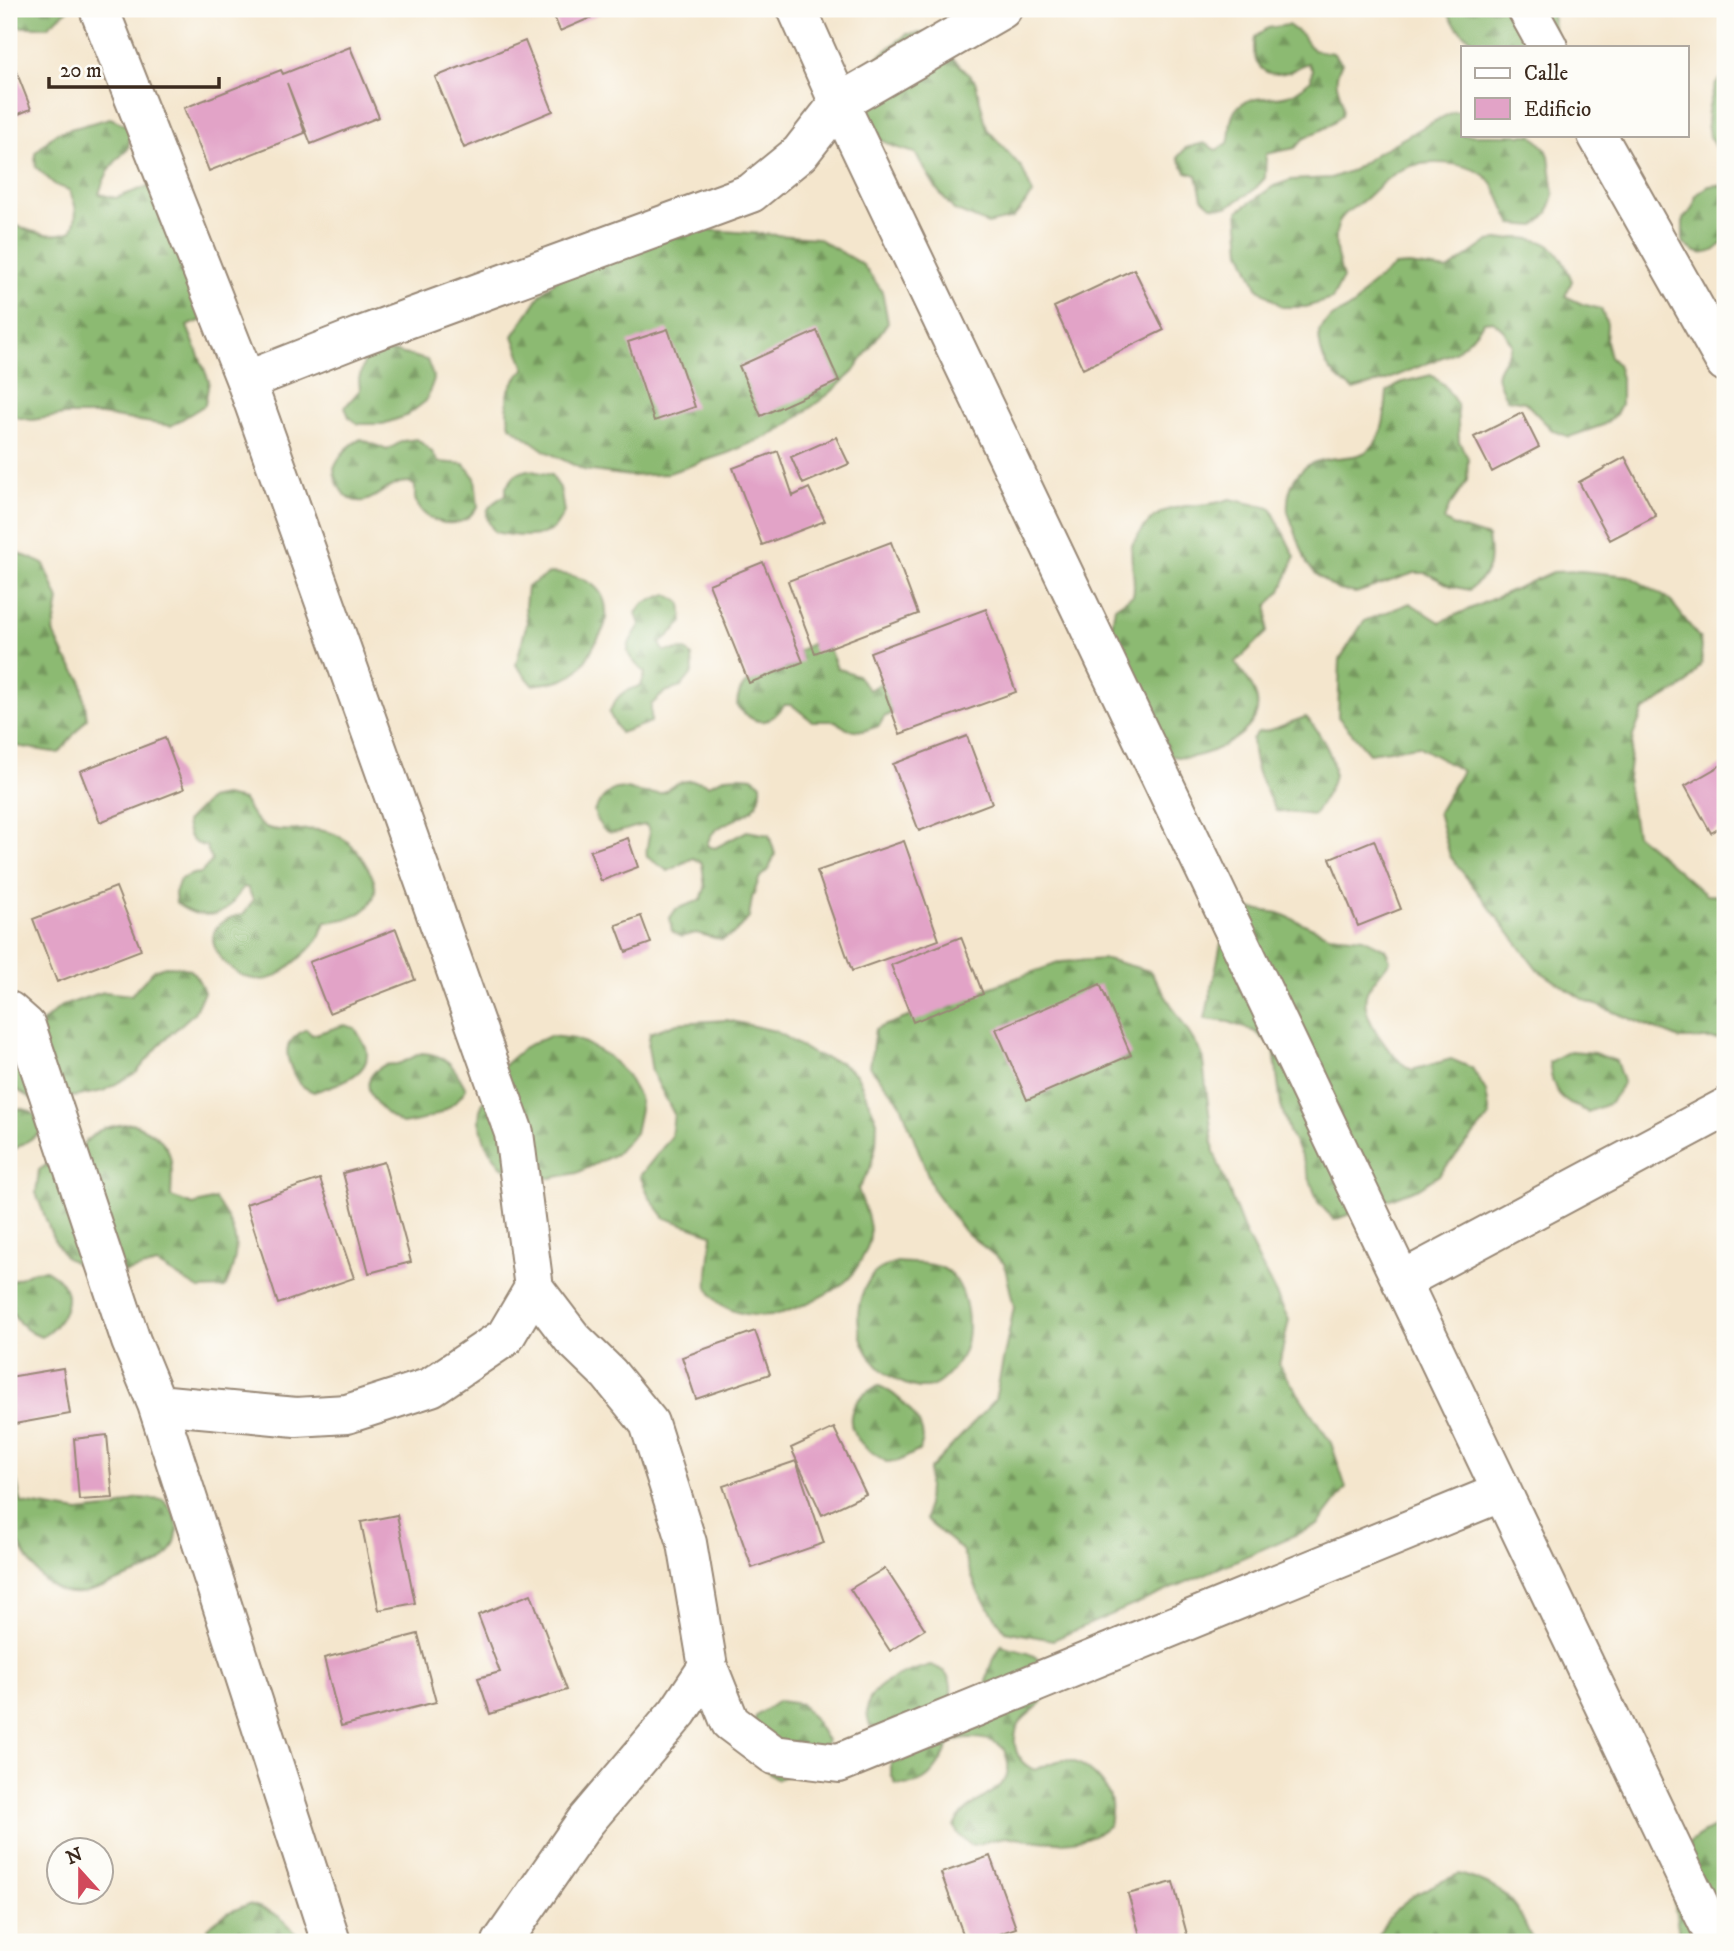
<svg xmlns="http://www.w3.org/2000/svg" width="1734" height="1951" viewBox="0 0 1734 1951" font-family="'IM FELL DW Pica',serif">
<defs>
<pattern id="forest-firs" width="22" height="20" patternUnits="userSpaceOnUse" patternTransform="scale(1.75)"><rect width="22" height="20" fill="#8cba72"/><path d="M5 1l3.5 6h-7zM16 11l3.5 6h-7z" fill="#74975d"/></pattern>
</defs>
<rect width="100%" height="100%" fill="#fdfcf7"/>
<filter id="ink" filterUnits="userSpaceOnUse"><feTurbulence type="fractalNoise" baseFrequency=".0143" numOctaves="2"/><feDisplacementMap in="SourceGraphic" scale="14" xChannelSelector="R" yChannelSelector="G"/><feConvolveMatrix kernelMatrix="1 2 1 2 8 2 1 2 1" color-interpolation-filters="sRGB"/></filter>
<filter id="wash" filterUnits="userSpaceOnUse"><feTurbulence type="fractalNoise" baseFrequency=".00686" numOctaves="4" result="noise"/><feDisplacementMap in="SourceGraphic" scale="28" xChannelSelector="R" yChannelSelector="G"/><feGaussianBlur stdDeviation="1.57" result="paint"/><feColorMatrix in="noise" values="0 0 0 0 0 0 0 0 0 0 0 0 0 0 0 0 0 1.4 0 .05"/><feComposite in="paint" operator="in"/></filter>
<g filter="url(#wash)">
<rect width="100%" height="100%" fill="#f4e6cd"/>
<!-- forest -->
<path fill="url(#forest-firs)" stroke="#647248" stroke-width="2" d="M9,9H69L47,27H9Z
M1447,9H1555L1552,16L1557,47C1536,47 1511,51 1491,47C1472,44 1452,27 1447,9Z
M1288,25L1302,35L1313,50L1333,53L1342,63C1328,88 1346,91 1342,115L1327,127L1303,139L1295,148L1266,154L1265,178L1254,190L1227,207L1211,206L1202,198L1197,175L1186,172L1178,157L1186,148L1204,143L1216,150L1228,143C1231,134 1229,124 1233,115C1242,92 1269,101 1288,95C1297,93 1304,85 1311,80L1312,70L1308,63C1301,65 1295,70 1288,72C1260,80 1251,61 1255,37L1268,28Z
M928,33L975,81L987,129L1022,168L1033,194L1013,218L988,224L954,210L938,191L915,153L895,147L860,130L863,69L907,34Z
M1725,76V162C1702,132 1704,119 1716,83Z
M1463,111V135H1532L1546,149L1549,156L1554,195L1548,213L1535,226L1512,224C1502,208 1498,184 1482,174C1463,162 1429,160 1408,167C1391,173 1378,187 1365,199C1356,207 1342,212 1338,225C1332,243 1338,260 1343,278L1332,299L1306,307H1282L1257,287L1241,251L1238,211L1274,186L1291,180L1331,178L1353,170L1377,153L1431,123L1453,112Z
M110,118L131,127L128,149C112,163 105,174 99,194L116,198L149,186L213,316L187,326L209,381L205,405L171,426L101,415H65L32,420L9,416V222C28,232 51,239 72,231C78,214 77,206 69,190L55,185L36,167L35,153L56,133Z
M1719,185L1725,188V240C1713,257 1697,258 1683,242V219L1693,209L1696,195L1709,186Z
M696,229L817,238L863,265L882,291L888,322L853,372L830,393L778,432L728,453L666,474L630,476L584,470L545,451L510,426C505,401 504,387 525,369L513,336L541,294L563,274Z
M1516,238C1551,238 1559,249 1572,281L1565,296L1582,304L1601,309L1607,324L1606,341L1610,357L1617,364L1621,378V404L1616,414L1603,425L1569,437L1552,430L1525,402L1507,399C1488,367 1501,373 1512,345L1504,331L1493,321L1484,322L1470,339L1455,352L1384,381L1353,390C1329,373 1319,361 1319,331L1330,318L1355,305L1367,288L1395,266L1409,265L1448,270L1489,241Z
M396,352L427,360L434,379L426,401L406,416L383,424H358L349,417L345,407L360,390L359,379L367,353Z
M1431,375L1444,385L1457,404L1459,442L1468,458L1467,481L1449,507L1444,520L1454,526L1488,537C1492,564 1491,572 1469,590L1451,586L1426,573H1414L1356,593L1338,590L1318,576L1307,564L1288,512C1287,501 1289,490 1294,480C1312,447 1352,466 1371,448C1385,433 1385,411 1387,392L1403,382Z
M361,439L387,450L403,441L417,439L432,452L438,462L464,464L475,478L478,507C475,510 470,517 466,519C449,530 419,519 415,498C415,494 415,490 415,486L409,482C388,482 379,498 364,501C345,504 335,484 334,468C339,456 349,445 361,439Z
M527,470L551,475L560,488L564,512C561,517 558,524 554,528C541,540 511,536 495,532C480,513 487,505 506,495V487L516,474Z
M1230,499L1271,508L1295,557L1281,591L1268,605L1267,632L1235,663C1243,673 1255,687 1257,701C1262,731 1214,754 1191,757C1180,759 1168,755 1158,753L1111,630L1115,607L1133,595C1137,579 1129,562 1132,546C1133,541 1138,536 1141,532C1165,495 1197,512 1230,499Z
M9,549L44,564L59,600L53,632L65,657L81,679L87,718L59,753L9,745Z
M1581,571L1629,576L1670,600L1700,639L1702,663L1687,684L1643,711L1633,736L1627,786L1636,834L1706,895L1725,896V1039H1680L1584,1000L1538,970L1450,856L1438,812L1462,771L1418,746L1369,753L1338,717L1340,659L1364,621L1410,603L1440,622L1553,572Z
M550,573C578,574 609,583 606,618C606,628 598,638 593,647C587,660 579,673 565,679C556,683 542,683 533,685L516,665L527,622L525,607L527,587Z
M667,594L681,603L683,622L660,644L664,651L686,650L692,656L693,672L681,687L665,692L651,705V722L620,733L609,713C617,695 623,690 641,686L645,673C622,651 624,651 640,625L636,613L644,603Z
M816,641L829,649L837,668L857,675L869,690L884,681L895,712L884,717L879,726L863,731L847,729L835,721H812L792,705H784C768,728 754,725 737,706C738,670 773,677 795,665L797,652Z
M1306,717C1314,725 1319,734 1325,744C1343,777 1331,785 1314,815L1276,811C1262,781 1254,774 1252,739L1258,732C1272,732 1291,721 1306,717Z
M740,776L753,777L761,784C764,827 712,813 707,846L715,848L747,831L769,835L775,854L769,869L760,877L752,898L749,918L735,933L722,940L696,933L681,937L672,931L670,918L676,909L701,900L705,888L702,863L693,858L668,871L647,857C644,844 654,835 646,825C623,826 605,849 594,811C616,770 632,799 662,793C667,791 667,789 671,787C683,779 697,779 709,785L726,777Z
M224,796L243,800C248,808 254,821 263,826C273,831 288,831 300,830C335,827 353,840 369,870C376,882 378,892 370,904C360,918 342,920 326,922C321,928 321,936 317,941C311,949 285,971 276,976C244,993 200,948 217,928C223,919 235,916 245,913L253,900L248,888L244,887C238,894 232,904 225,910C209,920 189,914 176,903L175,893L180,879L193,874L201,873L212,861L206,846C191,844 188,837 186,822L209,799Z
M1251,909L1279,913L1329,935L1363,938L1385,949L1390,960C1384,970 1371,982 1367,992C1358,1015 1392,1060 1412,1070L1451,1059L1472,1068L1486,1091L1490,1116L1439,1175L1419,1188L1334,1220L1318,1202L1301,1155L1290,1134L1281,1106L1274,1049L1256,1032L1229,1022L1205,1019L1221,944L1232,921Z
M1106,959L1150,971L1202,1054L1214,1152L1246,1235L1289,1320L1279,1365L1331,1443L1346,1488L1318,1525L1053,1640L1005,1631L978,1592L962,1550L926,1520L929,1470L995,1400L1014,1307L1004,1263L964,1231L934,1191L900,1102L870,1067L875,1029L1061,962Z
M165,966C190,966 195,969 204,992L194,1013L163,1041L137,1072L103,1091L78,1096L35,1101L9,1085V1041L14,1037L32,1032L60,1007L88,997L104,992L131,995L154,970Z
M727,1020L775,1031L815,1055L839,1062L857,1075L877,1121L876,1145L870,1169L858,1189C863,1204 871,1220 870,1236C870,1247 854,1275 845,1282C831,1293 790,1313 772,1315C750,1317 716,1312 708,1287C706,1279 712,1245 712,1234L665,1218L650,1198L640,1176L671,1137L674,1114L652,1072L648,1047L650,1033L677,1023Z
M344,1025L355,1028C358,1034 364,1042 366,1048C374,1076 333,1085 314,1092C302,1088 297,1082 292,1070C283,1049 286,1041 306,1029L312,1035Z
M550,1036L575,1039L585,1043L608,1056L627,1075L639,1097L640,1109L635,1133L616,1154L577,1173L551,1178L514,1175L501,1166L486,1145L479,1121L480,1110L496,1072L526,1046Z
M1570,1051L1594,1053L1616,1061L1623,1082L1611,1103L1588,1112C1558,1098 1554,1095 1549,1062Z
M422,1053C449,1055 454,1067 466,1089C452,1111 427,1121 402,1124C384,1114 350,1085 381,1067C387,1063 391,1065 397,1064C405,1062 414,1056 422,1053Z
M9,1108C31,1109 37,1110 40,1133L9,1153Z
M132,1123C174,1141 173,1154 171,1197L193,1205L215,1199C239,1232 242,1250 225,1288L199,1289L157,1264L112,1276L86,1269L65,1257L53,1238L36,1193L39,1170L59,1156L75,1155C94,1129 101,1127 132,1123Z
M897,1262C911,1264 931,1262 944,1269C969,1283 974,1334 961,1357C954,1368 943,1383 931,1387C922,1390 913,1387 905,1384C861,1368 843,1312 873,1275C878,1268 889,1265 897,1262Z
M46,1270C52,1274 60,1278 63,1285C75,1303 57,1329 41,1337C18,1329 3,1305 10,1282L34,1271Z
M879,1386C897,1393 922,1418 923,1438C923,1442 921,1446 920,1450L899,1461L886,1462C879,1456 870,1453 864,1446C840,1423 851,1397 879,1386Z
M9,1468C19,1477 17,1491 22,1503L79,1512L116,1508L138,1498L163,1500C174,1511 178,1518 177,1533C173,1565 145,1571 118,1581C100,1588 80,1598 61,1591C38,1582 31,1562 19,1544L9,1540Z
M1002,1644L1004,1647C1026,1652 1045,1654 1047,1680C1047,1689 1047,1694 1042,1701C1037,1709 1028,1713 1022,1720C1009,1738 1014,1762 1035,1770C1045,1766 1056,1759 1066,1760C1084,1761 1110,1785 1111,1804C1112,1811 1110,1818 1109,1825C1088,1844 1058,1844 1030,1840C1023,1840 1016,1837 1009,1837C997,1837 983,1844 971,1845L960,1836L954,1827C963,1802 999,1797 1007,1774C1010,1767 1007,1755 1003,1748C994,1738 963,1734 951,1743C948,1745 945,1753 943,1757C932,1777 920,1788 896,1784L891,1774V1762L987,1688C986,1670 993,1659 1002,1644Z
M930,1665C948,1670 954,1681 950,1699L883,1730L870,1726C855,1686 902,1674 930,1665Z
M778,1701L801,1704L815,1721L827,1741L822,1764L777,1779C748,1757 747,1750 756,1716Z
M1725,1825V1942H1681C1677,1926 1669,1873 1676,1859C1683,1844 1710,1827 1725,1825Z
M1459,1874C1505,1887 1515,1899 1533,1942H1376C1391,1901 1422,1890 1459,1874Z
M249,1904C275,1912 287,1918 301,1942H212L207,1928L227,1913Z"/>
<g id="blocks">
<!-- building -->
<path fill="#e2a3c7" d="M551,9H611L560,31Z
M525,41L553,111L464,148L435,77Z
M350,47L379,117L311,144L287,83L305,133L209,171L184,108L281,70L283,74Z
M9,53L31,109L9,118Z
M1134,269L1164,330L1083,369L1054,307Z
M668,329L695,407L654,421L628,342Z
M817,331L839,381L761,416L739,366Z
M1522,413L1539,447L1492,472L1474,437Z
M836,437L849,464L803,484L791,457Z
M778,451L793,496L809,488L825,521L762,545L733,468Z
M1625,457L1656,516L1610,540L1579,482Z
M891,542L918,614L815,653L788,581Z
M763,562L803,662L749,683L709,584Z
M986,609L1016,692L900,734L870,652Z
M967,736L992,803L919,831L893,764Z
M165,738L184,789L100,822L80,771Z
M1725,763V825L1711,833L1685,786Z
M628,838L638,867L601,881L590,851Z
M1374,840L1401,909L1358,926L1330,858Z
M904,841L939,940L852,971L817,871Z
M116,887L141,950L57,982L33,919Z
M641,916L651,943L626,952L616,925Z
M396,929L415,980L329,1013L309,962Z
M961,937L983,994L913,1022L891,965Z
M1100,984L1131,1055L1027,1100L996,1029Z
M384,1162L411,1262L369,1273L343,1173Z
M320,1179L354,1278L278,1304L246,1204Z
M755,1331L770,1374L696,1399L682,1357Z
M63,1368L70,1414L9,1425V1377Z
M834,1428L866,1494L822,1515L791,1448Z
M107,1435L113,1498L79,1500L74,1439Z
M796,1461L824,1543L752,1568L723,1486Z
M397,1515L415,1603L379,1610L361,1522Z
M885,1568L925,1629L890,1651L850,1589Z
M531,1594L567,1690L490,1714L478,1678L500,1672L478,1615Z
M418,1634L436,1702L341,1726L324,1658Z
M990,1856L1016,1928L976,1942H966L941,1873Z
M1173,1882L1189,1942H1142L1128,1894Z"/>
</g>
</g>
<g filter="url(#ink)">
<use href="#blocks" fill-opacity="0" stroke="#988876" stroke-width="2"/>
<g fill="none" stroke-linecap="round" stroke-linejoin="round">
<!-- minor casing -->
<g stroke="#988876" stroke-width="42">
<path id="minor" d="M99,9L246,381L514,1133L534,1288L505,1337L431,1387L347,1414L296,1417L157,1404L331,1942
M797,9L839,103L1717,1942
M1527,9L1548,47
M1597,135L1725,362
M246,381L358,337L751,193L800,153L839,103L1002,9
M9,1011L26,1026L131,1341L157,1404
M1401,1281L1725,1108
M708,1667L730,1722L774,1755L839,1763L1502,1492
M502,1942L585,1822L678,1712L708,1667L687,1543L649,1423L609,1374L572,1338L534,1288"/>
</g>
<!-- minor -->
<use href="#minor" stroke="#fff" stroke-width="38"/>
</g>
</g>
<!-- margin -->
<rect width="1734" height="1951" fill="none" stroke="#fdfcf7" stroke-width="35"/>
<!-- legend -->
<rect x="1461" y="46" width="228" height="91" fill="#fdfcf7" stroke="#afa8a0" stroke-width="2"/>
<rect x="1475" y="68" width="35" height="10" fill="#ffffff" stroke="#afa8a0" stroke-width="2"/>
<text x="1524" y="80" font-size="21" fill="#3b2a1e">Calle</text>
<rect x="1475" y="98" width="35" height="21" fill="#e2a3c7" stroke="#afa8a0" stroke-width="2"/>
<text x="1524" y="116" font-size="21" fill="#3b2a1e">Edificio</text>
<!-- north arrow -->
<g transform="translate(80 1871) rotate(339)"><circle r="33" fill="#fdfcf7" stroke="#afa8a0" stroke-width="2"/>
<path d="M0-5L12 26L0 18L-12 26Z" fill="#d1495b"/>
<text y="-10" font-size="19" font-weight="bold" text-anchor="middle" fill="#3b2a1e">N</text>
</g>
<!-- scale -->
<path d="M49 77v10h170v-10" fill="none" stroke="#3b2a1e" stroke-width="3.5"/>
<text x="60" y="77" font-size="21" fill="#3b2a1e" stroke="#fdfcf7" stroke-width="5" paint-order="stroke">20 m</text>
</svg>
